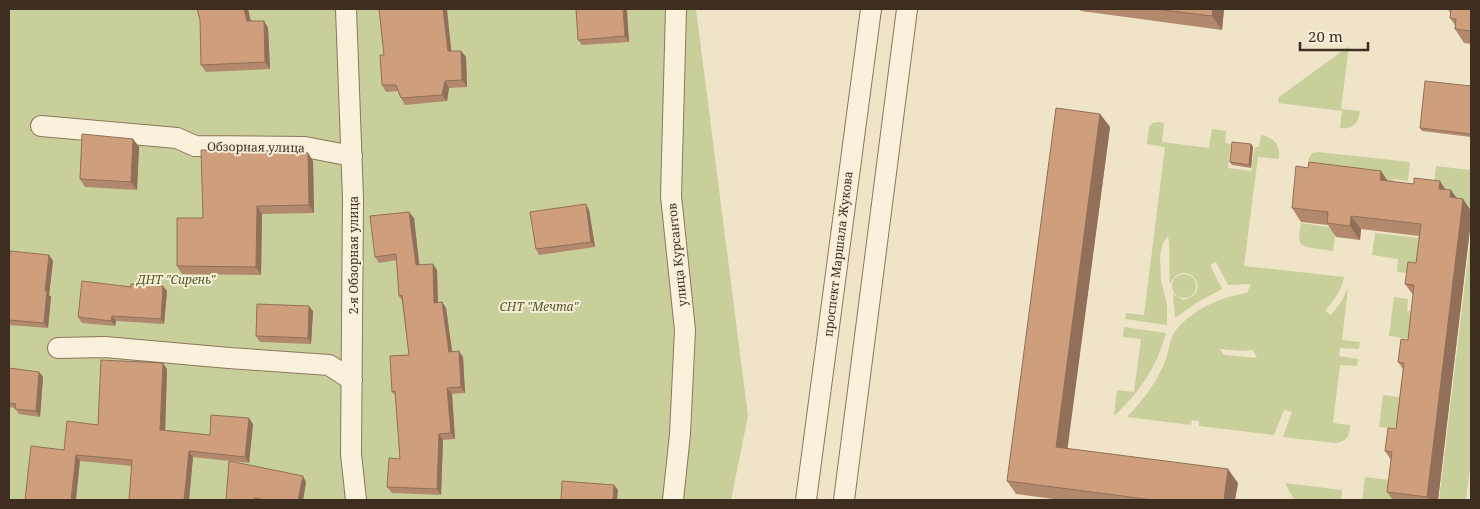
<svg xmlns="http://www.w3.org/2000/svg" width="1480" height="509" viewBox="0 0 1480 509" font-family="'Noto Serif',serif">
<rect width="100%" height="100%" fill="#f0e4c8"/>
<!-- green -->
<path fill="#c9cf9b" fill-rule="evenodd" d="M9,9H696L748,416L731,500H9Z
M1349,46L1341,109L1360,111C1358,124 1353,130 1340,128L1342,111L1278,103L1279,97Z
M1159,122L1164,123L1162,142L1209,148L1212,129L1226,131L1225,143L1231,144L1228,168L1251,171L1255,147H1259L1261,135C1275,138 1280,145 1279,159L1258,157L1244,266L1344,277C1342,290 1333,301 1325,311L1331,315L1341,302L1348,288L1342,340L1360,342L1359,349L1340,348L1339,356L1358,359L1357,366L1340,365L1333,423L1350,425C1350,436 1346,442 1335,443L1283,437L1292,412L1284,410L1274,435L1199,426V421L1192,420L1191,425L1127,417C1144,399 1157,382 1166,359C1169,350 1170,337 1176,330C1193,309 1221,297 1247,293L1251,284L1228,285L1216,262L1210,265L1222,289L1196,303L1175,318L1173,294L1183,300C1216,293 1185,254 1170,284C1168,268 1171,251 1168,236L1163,243L1160,256L1161,281L1167,304V325L1125,319L1126,313L1144,315L1165,147L1147,144L1149,127L1152,123ZM1220,349L1242,351L1253,350L1257,358L1224,355Z
M1318,152L1410,162L1408,181L1394,179L1393,183L1306,178L1309,158L1312,153Z
M1436,166L1471,170V210L1462,209L1433,190Z
M1301,223L1336,228L1333,251L1306,247L1301,244L1299,238Z
M1375,233L1429,239L1425,275L1397,272L1398,259L1372,255Z
M1471,233V459L1466,500H1439Z
M1172 286a12 12 0 1 1 24 0a12 12 0 1 1-24 0Z
M1394,297L1408,299L1407,311L1420,312L1416,340L1389,336Z
M1124,327L1166,333C1157,366 1140,392 1115,415H1114L1117,390L1134,392L1141,339L1123,337Z
M1401,383L1410,384L1405,430L1379,427L1383,395L1399,397Z
M1365,477L1398,481L1396,500H1362Z
M1285,483L1342,490L1341,500H1294Z"/>
<g fill="none" stroke-linecap="round" stroke-linejoin="round">
<!-- street casing -->
<g stroke="#8d765c" stroke-width="22">
<path id="street" d="M346,9L353,198L351,454L356,500
M41,126L177,138L195,146L305,147L352,156
M58,348L105,347L229,358L329,365L352,380
M673,500L680,434L685,330L671,196L676,9
M806,500L871,9
M844,500L907,9"/>
</g>
<!-- street -->
<use href="#street" stroke="#faf1dc" stroke-width="20"/>
</g>
<!-- wall -->
<path fill="#b2896c" d="M197,9H248L251,21H264L268,28L270,69L206,72L201,65L200,20Z
M576,9H626L629,42L582,45L578,40Z
M1079,9H1224L1222,30L1081,11Z
M1448,9H1471V44L1464,43L1455,29V25L1450,18V13Z
M461,51L466,57L467,87L449,88L447,101L405,105L401,98L398,91L386,92L382,85L384,55Z
M1471,86V137L1422,131L1420,128Z
M1100,114L1110,127L1067,448L1238,483L1235,500H1061L1016,494L1007,481Z
M133,139L139,147L137,190L85,187L80,179Z
M1251,144L1253,147L1251,168L1232,165L1230,162Z
M308,153L313,161L314,213L262,214L261,275L182,274L177,266L203,218Z
M1381,171L1388,181L1446,190L1457,198L1463,199L1471,211V220L1438,500H1393L1387,492L1391,460L1385,451L1396,429L1403,369L1398,362L1408,340L1413,295L1405,284L1416,263L1419,236L1361,229L1360,240L1336,237L1328,225L1301,222L1292,208Z
M589,210L595,247L539,255L536,249Z
M414,218L419,265L437,270L438,303L442,302L446,308L452,352L463,357L465,393L452,394L455,439L443,440L441,495L392,493L387,487L400,459L396,396L392,392L409,355L402,301L399,296L397,260L379,263L375,257Z
M49,255L53,261L49,295L51,297L48,328L9,325V266Z
M163,286L167,291L164,324L116,321L115,326L82,323L78,317L131,287Z
M313,311L311,344L260,342L256,336Z
M9,368L39,372L43,377L40,417L19,414L15,408L9,407Z
M167,369L165,430L210,435L253,424L249,463L193,457L189,500H129L132,466L80,461L64,450L98,425Z
M306,482L303,500H226Z"/>
<!-- shaded-wall -->
<path fill="#916f58" d="M244,9H248L252,28L247,21Z
M443,9H447L452,58L448,51Z
M623,9H626L627,10L629,42L625,36Z
M1213,9H1224L1222,30L1212,16Z
M264,21L268,28L270,69L265,62Z
M461,51L466,57L467,87L462,80Z
M445,81L449,88L447,101L442,95Z
M1100,114L1110,127L1066,460L1056,447Z
M133,139L139,147L137,190L131,182Z
M1251,144L1253,147L1251,168L1249,165Z
M308,153L313,161L314,213L309,205Z
M1381,171L1390,185L1380,180Z
M1440,181L1449,195L1439,189Z
M1451,190L1461,204L1450,197Z
M1463,199L1471,211V220L1438,500H1429L1427,497Z
M586,204L589,210L595,247L591,242Z
M257,206L262,214L261,275L256,267Z
M409,212L414,218L420,271L416,265Z
M1351,216L1361,229L1360,240L1350,226Z
M49,255L53,261L49,295L51,297L48,328L44,323L45,291Z
M433,264L437,270L438,309L434,303Z
M163,286L167,291L164,324L161,319Z
M442,302L446,308L453,358L449,352Z
M309,306L313,311L311,344L308,338Z
M112,316L116,321L115,326L111,321Z
M459,351L463,357L465,393L461,387Z
M163,363L167,369L165,436L160,430Z
M39,372L43,377L40,417L36,411Z
M447,388L452,394L455,439L451,433Z
M249,418L253,424L249,463L245,457Z
M439,434L443,440L441,495L437,489Z
M189,451L193,457L189,500H184Z
M76,455L80,461L76,500H71Z
M1228,469L1238,483L1235,500H1224Z
M303,476L306,482L303,500H298Z
M614,485L618,490L617,500H613Z"/>
<!-- building -->
<path fill="#cf9f7d" stroke="#916f58" d="M197,9H244L247,21H264L265,62L201,65L200,20Z
M379,9H443L448,51H461L462,80L445,81L442,95L401,98L396,85H382L380,55H384Z
M576,9H623L625,36L578,40Z
M1156,9H1213L1212,16Z
M1451,9H1471V31L1455,29L1456,19L1450,18Z
M1425,81L1471,86V134L1420,128Z
M1056,108L1100,114L1056,447L1228,469L1224,500H1153L1007,481Z
M82,134L133,139L131,182L80,179Z
M1232,142L1251,144L1249,165L1230,162Z
M201,150L298,151L308,153L309,205L257,206L256,267L177,266V218H203Z
M1309,162L1381,171L1380,180L1414,184V178L1440,181L1439,189L1451,190L1450,197L1463,199L1427,497L1387,492L1392,452L1385,451L1388,428L1396,429L1404,363L1398,362L1401,339L1408,340L1414,285L1405,284L1408,262L1416,263L1421,224L1351,216L1350,226L1327,223L1328,212L1292,208L1296,166L1308,168Z
M586,204L591,242L536,249L530,212Z
M409,212L416,265L433,264L434,303L442,302L449,352L459,351L461,387L447,388L451,433L439,434L437,489L387,487L389,458L400,459L395,391L392,392L390,356L409,355L402,295L399,296L396,254L375,257L370,216Z
M10,251L49,255L45,291H47L44,323L9,320V266Z
M82,281L131,287V284L163,286L161,319L112,316L111,321L78,317Z
M257,304L309,306L308,338L256,336Z
M101,360L163,363L160,430L210,435L211,415L249,418L245,457L189,451L184,500H129L132,460L76,455L71,500H25L31,446L64,450L67,421L98,425Z
M9,368L39,372L36,411L15,409L16,404L9,403Z
M229,461L303,476L298,500H267L254,498V500H226Z
M562,481L614,485L613,500H561Z"/>
<g text-anchor="middle" dominant-baseline="central" stroke-width="4" stroke-linejoin="round" paint-order="stroke">
<!-- street labels -->
<g font-size="12" fill="#3d2e20" stroke="#f7eed8">
<text transform="translate(256 147) rotate(1)">Обзорная улица</text>
<text transform="translate(838 254) rotate(-83)">проспект Маршала Жукова</text>
<text transform="translate(353 255) rotate(-90)">2-я Обзорная улица</text>
<text transform="translate(677 255) rotate(-96)">улица Курсантов</text>
</g>
<!-- park labels -->
<g font-size="12" font-style="italic" fill="#4d5a26" stroke="#f7eed8">
<text x="176" y="279">ДНТ "Сирень"</text>
<text x="539" y="306">СНТ "Мечта"</text>
</g>
</g>
<!-- border -->
<rect width="1480" height="509" fill="none" stroke="#3d2e20" stroke-width="20"/>
<!-- scale -->
<path d="M1300 42v8h68v-8" fill="none" stroke="#3d2e20" stroke-width="2.5"/>
<text x="1308" y="42" font-size="15" fill="#3d2e20" stroke="#f7eed8" stroke-width="4" paint-order="stroke">20 m</text>
</svg>
